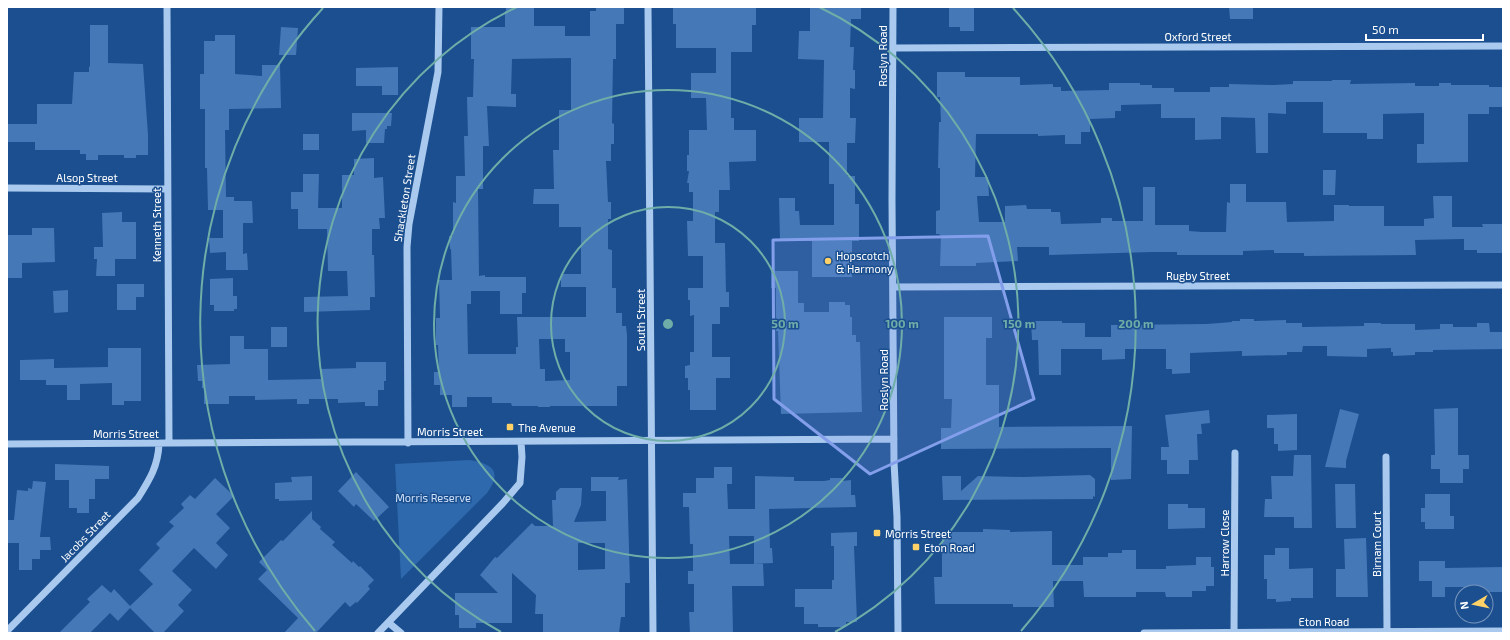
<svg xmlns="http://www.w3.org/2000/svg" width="1510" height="640" viewBox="0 0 1510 640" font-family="'Exo 2',sans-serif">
<rect width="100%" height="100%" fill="#1b4f8f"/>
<!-- green -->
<path fill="#2e69ad" d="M470,460C492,464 503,471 487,493L401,579L395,464Z"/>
<!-- building -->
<path fill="#4478b7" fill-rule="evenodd" d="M506,7H534V26H565V36H590V11H596V7H624V24H616V59H613L612,123L614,124V144H611V161H606L608,202H611V219H608V249L612,250V288H616V313H622V326H626L627,335V386H617V406H550V407H538V406H512L511,403H492V397H467V407H452V395H440V385H434V372H439L438,345H436V318H440L439,280H452L451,249H450L449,236H453V202L456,203V176H465L464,136H468L467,97H473L474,59H471V27H505V11H506ZM571,58V110H559V150H553L554,189H534L533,204H559V227H581V274H561V287H586V317H517L518,347H516V354H468L467,304H471V291H500V314H522V293H526V277H485V275L479,276L478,189H483V146H489L487,106L516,107V94H511L512,59ZM539,339H565V352H570V380L545,381V369H540Z
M673,7H756V25H752V52H731V118H734V130H756V161L729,162L730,190H719V212H715V243H725L726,292H729V307H720V324H712V357H730V378H716V410H690V390H688V378H685V366L690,365V352H694V315L690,316V300H688V288H703V256H688L687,221H693V192H689V183H687L689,171H687V155H689V130H707L706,98H691V73H716V48H676V24H673Z
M810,7H861V19H851L850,47H854L853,70H855V89L850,88V118H856L855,143H847V176H855V204H859V241H852V277H812V241L780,240L779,198H795V211H799L800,225H834V184H829V142H799V118H823L824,60L798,59L799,31H810Z
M949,7H974V31H960V27H949Z
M1229,7H1253V19H1230Z
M90,25H108V63L143,64L148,135V155H136V158H124V155H98V160H86V154H80V150H35V142H7V124H37V104H72L74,72H89V67L90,66Z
M281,27L298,28L296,55H279Z
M215,35H235V74L262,76V65H280L281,108L229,109V130H225L226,197H234V201H252L253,223H243V254L247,253L248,270H226V252L210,253L209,238H223V210H208L207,168H205V109H200V74H204V41H215Z
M398,67V95H382V86H356V68Z
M937,72H965V77H1020V85L1053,84V87H1061V91L1109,90V83H1140V85H1152V88H1174V92H1210V87H1229V84L1274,85L1293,84V81H1332V80H1351L1350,84L1415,83V86H1439V83H1451V85H1489V87H1503V107H1489V114H1468V162L1417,163V144H1424V113L1383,114V139H1367V133H1323V102H1286V114L1268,113V153H1256L1255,118L1221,117V139L1195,140V118H1161V104L1121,105V111H1115V118L1090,119V132H1081V144H1065V135L1038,136V134H976L975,177H988L989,196H977L979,222H1005V206L1026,205L1027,209H1051V212H1060L1061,224L1101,223V218H1112V221H1143V187H1155V225H1189V231L1202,232H1226L1227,202L1230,203V184H1246V202H1286L1287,222L1334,221V205H1349V206H1384V226H1424V219L1434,218L1433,196H1452V227H1483L1482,224H1503V253H1477V250H1464V239L1415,240L1416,255L1304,256V253H1274V250L1243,251V255H1177V252H1152L1049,255V247H1017L1018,261L976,263V266H940L941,236L939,234H936V211L940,210V168H938L939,122H941L940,97H937Z
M352,113H392L391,126H387V129H385L384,143H366V130L352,131Z
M303,134H319V150H303Z
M374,158V178L383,177L385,218H379L380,229H372V255H374L375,297H370V310L304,312V297L348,296L347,271H328L327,229H298V209H291V192H303V174H319L318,208H342V175H354V159Z
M1323,170H1336L1335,195H1323Z
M122,212V222H136V259H115V276H96L97,259H94V247H103L102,213Z
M32,228H54L55,262L22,263V278H8L7,245H8V235H32Z
M771,271H798V303H804V312H829V302H845V305H850V317H852V335H856V342H860L862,412L781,414L778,331H776V288H771Z
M233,278V296H237V309H234V311H214V305H210V279Z
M117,284H144V297H136V310H117Z
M68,290V312L54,313L53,291Z
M944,317H992V338H986V385H999V427L1132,426L1131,479L1111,480V448L941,449V428H951L952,399H944Z
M1240,319H1254V321L1286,320V323H1302V327L1364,326V323H1381V324H1415V330L1440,329V324H1453V327H1477V323H1489L1490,332H1503V349L1433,350V352H1415V355L1393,356V352H1391V348L1367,349V357L1327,356V346H1303L1302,352H1287V355L1242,356V351L1190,353V373L1172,374V369H1166V349H1125V359L1102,360V349H1061V375H1039L1038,340H1032L1031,321H1062V323H1085V337H1111V325L1207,324L1232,322V321H1240Z
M271,327H287V347H271Z
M230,336H244V349H268V380L321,379L320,369L356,368V362H386V381H384V390H378V406H365V402L338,403V399H309V404H297V399L255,400V396H229V404H204V388H202V381H198L197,365L230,364Z
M108,348H141V401H124V405H112V383L80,384V400H67V385H46V380H20V360L54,359V368L108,367Z
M1458,408V455H1469V469H1463V483H1440V469H1431V455H1435L1434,409Z
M1340,409L1359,414L1346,461V468L1325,467Z
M1209,410L1210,423L1201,424L1202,434H1197L1198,460H1189V474H1167V460H1161V447H1169L1165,415Z
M1297,414V450L1278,451V444H1274V428H1267V415Z
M1294,455H1311L1312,528H1294V517H1264L1265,499H1272L1271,476H1293Z
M55,464L109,466V479H95V499H89V513H77V508H69V480H55Z
M714,467H732V484H727L728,509H755V476L794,477V481H824L830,480V478H842V481L851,480V495H855L856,507L769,509L770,548H772L773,563L754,564V536H729L730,564H763L764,586H732L733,633H690L689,612H694V584H688V571H693V544H690L689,507H683V493H696V478H714Z
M356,472L389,507L374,521L356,504L354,507L338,491Z
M1090,475L1095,479V497L1093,496V499L943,500L942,476H961V491L978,476L1023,477Z
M312,476V500L279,501V499H275V483L292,482L291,477Z
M591,477H619L618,480L627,479L630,583H625V617H621L619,633H543V614H535L536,595L512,573V623H476V628H459V615H455V593H498L480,575L495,557L497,558L532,523L535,526H553L552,500H556V492L560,488H582L581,505L574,522L606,521V491H591ZM578,543H605V569L578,570Z
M215,478L234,496L216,514L230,528L216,543L228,555L216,569L194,548L172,571L192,590L178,605L184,611L163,633H155L130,608L118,621L110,613L90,633H59L90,602L87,599L102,585L111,593L114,589L130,606L153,584L139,570L160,548L156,544L174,526L169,522L184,508L181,504L190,495L195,499Z
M33,481L46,482L40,537H50L51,550H40V559H32V570H19V543H7V520H14L17,490L28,491V488L32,489Z
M1335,484H1355L1356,528H1336Z
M1425,494H1450V516H1454V529H1425V522H1421V508H1425Z
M1168,504H1188V508H1205V528L1168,529Z
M312,511V519L321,527L320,529L335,542L332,545L352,563L353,561L359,567L360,566L374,580L368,586L370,589L357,603L356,602L350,607L345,602L316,633H284L298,618L258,579L267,570L259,562L281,540L283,541Z
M983,529L1010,530V532L1052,531V565H1083V557H1108V553H1122V550H1136V569H1166V566L1196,565V557H1211V567H1214V586H1206V591H1192V597H1166L1165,592H1136V597H1084L1083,581H1053L1054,607H1013V604H935L934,577H942V532H983Z
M857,532V546H854L857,622H846V627H818V624H804V607H795V589H832V580H834V546H831V533Z
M1366,538L1368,597H1336V569H1345L1344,539Z
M1275,548H1289V569L1313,568V598H1291V601L1276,602V599H1267V579H1264V555H1275Z
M1419,561H1445V568L1503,567L1502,592H1470V587H1445V597H1432V581H1419Z"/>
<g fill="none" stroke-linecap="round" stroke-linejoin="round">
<!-- minor -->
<path stroke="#a9c9ee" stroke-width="7" d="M167,7L169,443
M648,7L653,633
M893,7L892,200L894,462L897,517L898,633
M894,48L1503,46
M7,188L167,189
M893,287L1503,285
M408,443L407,247L409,224L438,72L439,7
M7,444L894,439
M1386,457L1387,631
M389,623L401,633
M7,631L138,498C150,479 158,466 159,444
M378,633L503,503L520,483L522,457L521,442
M1144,633L1503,631
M1234,633L1235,453"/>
</g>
<!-- marked area -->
<path fill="#839eea" fill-opacity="0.2" stroke="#839eea" stroke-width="3" stroke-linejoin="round" d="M988,236L1034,399L870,474L774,399L773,240Z"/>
<!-- distance rings -->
<g fill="none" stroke="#6fada8" stroke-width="2">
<circle cx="668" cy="324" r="117"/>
<circle cx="668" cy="324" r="234"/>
<path d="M501 632A351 351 0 0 1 517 7M819 7A351 351 0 0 1 835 632"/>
<path d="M315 631A468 468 0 0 1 323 8M1013 8A468 468 0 0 1 1021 631"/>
</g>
<!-- markers -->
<g fill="#ffd166" stroke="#1b4f8f" stroke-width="1.5">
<circle cx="828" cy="261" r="4"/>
<rect x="506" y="423" width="8" height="8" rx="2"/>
<rect x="873" y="529" width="8" height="8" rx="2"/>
<rect x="912" y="543" width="8" height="8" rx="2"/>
</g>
<g text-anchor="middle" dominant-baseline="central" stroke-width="3" stroke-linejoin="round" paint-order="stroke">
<!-- street labels -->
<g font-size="11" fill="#fff" stroke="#1b4f8f">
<text x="1198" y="36">Oxford Street</text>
<text transform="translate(882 56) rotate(-90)">Roslyn Road</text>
<text x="87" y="177">Alsop Street</text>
<text transform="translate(404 198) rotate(-81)">Shackleton Street</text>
<text transform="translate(156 225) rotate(-90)">Kenneth Street</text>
<text x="1198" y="275">Rugby Street</text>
<text transform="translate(640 320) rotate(-90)">South Street</text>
<text transform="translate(883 380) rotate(-90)">Roslyn Road</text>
<text x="450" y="431">Morris Street</text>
<text x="126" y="433">Morris Street</text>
<text transform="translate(85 536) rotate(-46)">Jacobs Street</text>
<text transform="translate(1224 543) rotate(-90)">Harrow Close</text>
<text transform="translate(1376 544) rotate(-90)">Birnam Court</text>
<text x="1324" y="621">Eton Road</text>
</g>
<!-- poi labels -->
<g font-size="11" fill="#fff" stroke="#1b4f8f" text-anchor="start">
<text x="836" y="255">Hopscotch<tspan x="836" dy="13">&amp; Harmony</tspan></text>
<text x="518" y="427">The Avenue</text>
<text x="885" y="533">Morris Street</text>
<text x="924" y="547">Eton Road</text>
</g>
<!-- park labels -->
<g font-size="11" fill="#cfe3fa" stroke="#1b4f8f">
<text x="433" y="497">Morris Reserve</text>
</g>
</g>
<circle cx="668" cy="324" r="6" fill="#6fada8" stroke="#1b4f8f" stroke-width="2"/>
<g font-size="12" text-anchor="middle" font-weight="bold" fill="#6fada8" stroke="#1b4f8f" stroke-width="3" stroke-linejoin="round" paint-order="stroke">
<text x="785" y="328">50 m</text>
<text x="902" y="328">100 m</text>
<text x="1019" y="328">150 m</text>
<text x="1136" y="328">200 m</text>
</g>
<!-- border -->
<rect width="1510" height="640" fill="none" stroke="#ffffff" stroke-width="16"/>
<!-- north arrow -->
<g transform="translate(1474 604) rotate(261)"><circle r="19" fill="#1b4f8f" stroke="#7695bc"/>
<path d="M0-3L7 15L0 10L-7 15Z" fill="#ffd166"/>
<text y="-6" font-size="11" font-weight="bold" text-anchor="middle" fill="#ffffff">N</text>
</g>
<!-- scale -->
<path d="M1366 34v6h117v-6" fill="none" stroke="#ffffff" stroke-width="2"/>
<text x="1372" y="34" font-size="12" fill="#ffffff" stroke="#1b4f8f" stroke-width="3" paint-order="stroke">50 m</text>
</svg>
